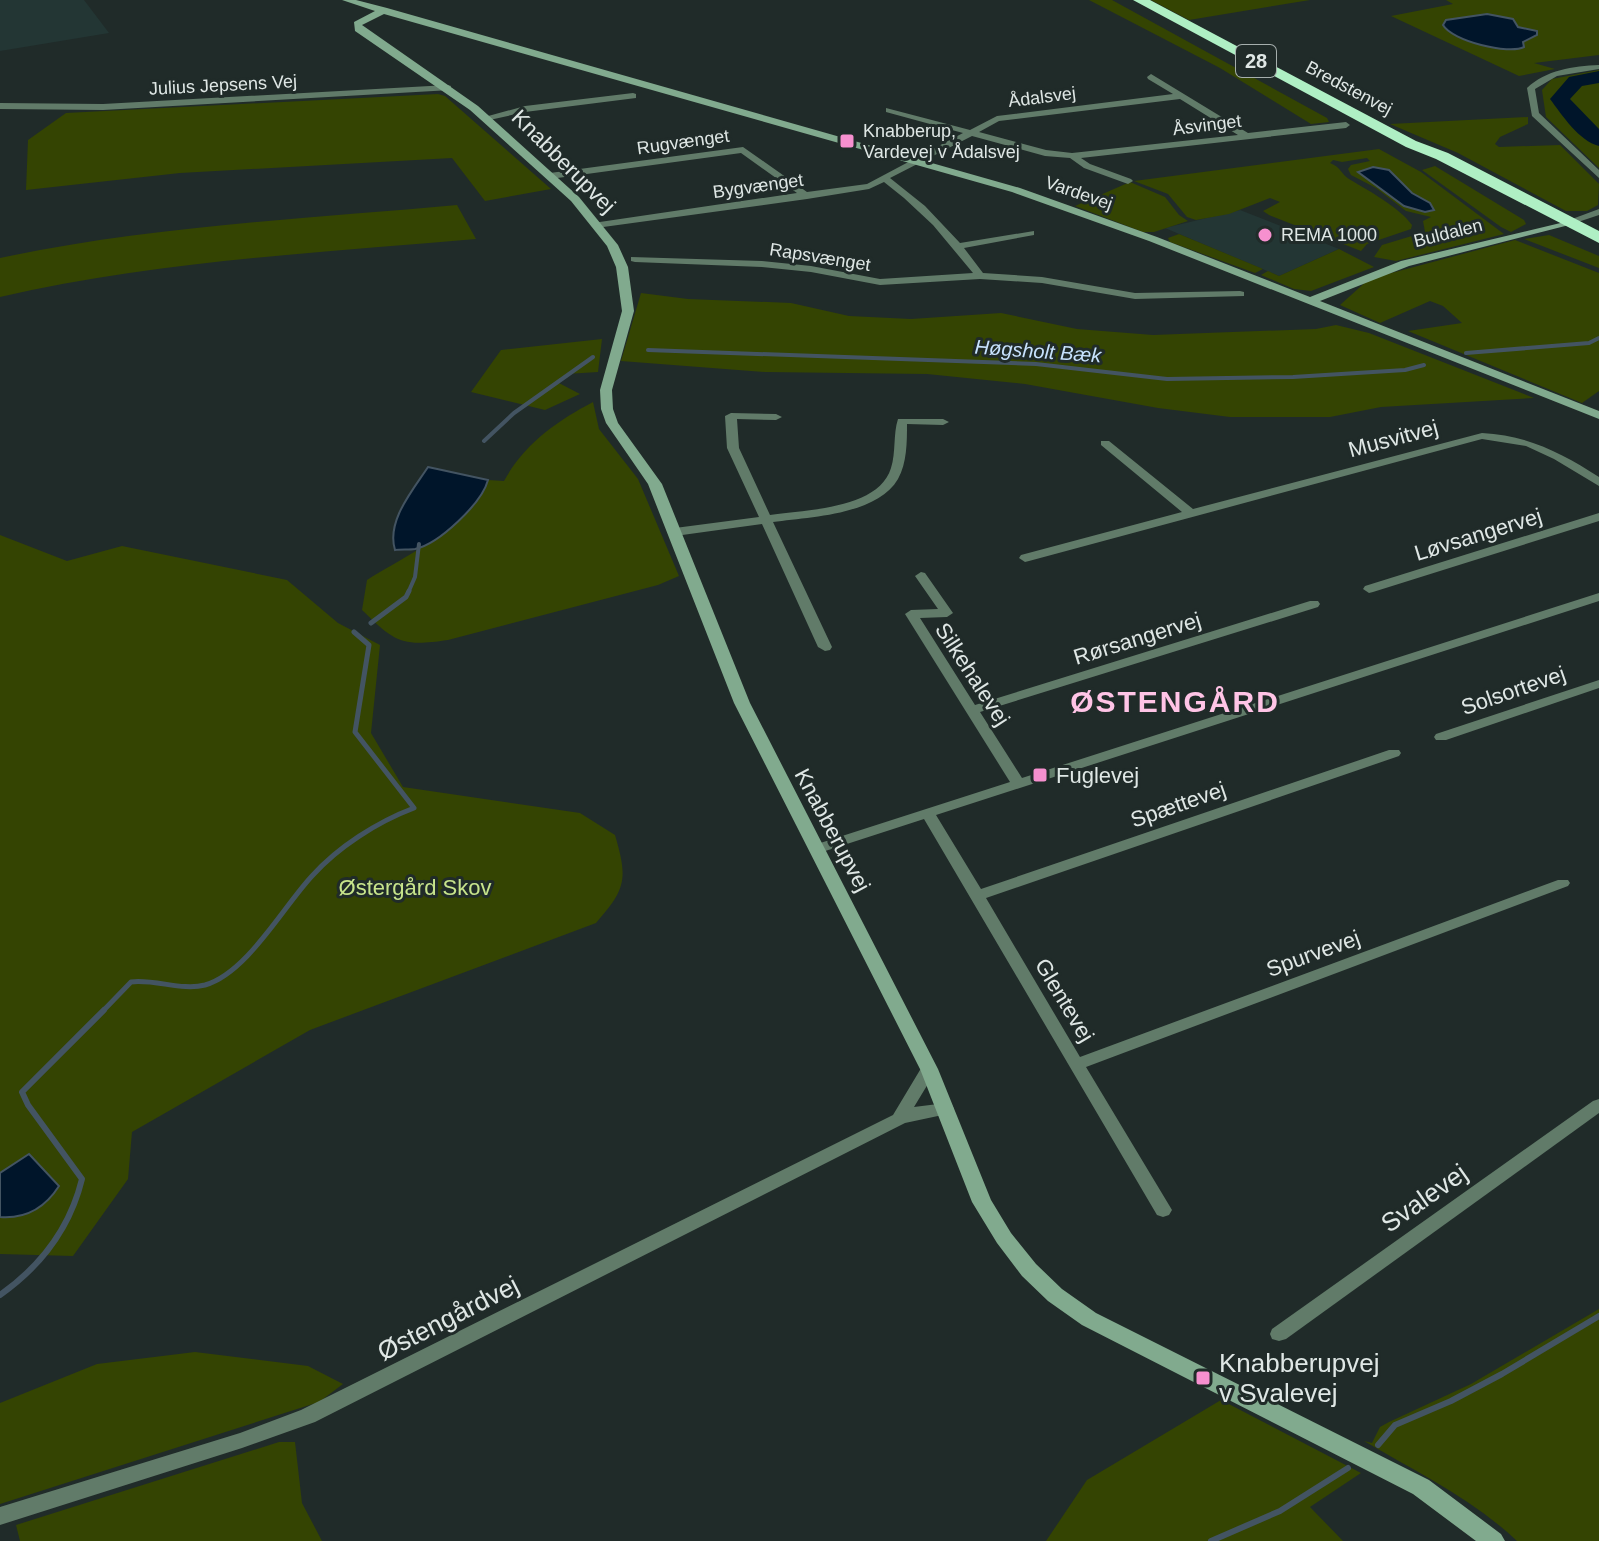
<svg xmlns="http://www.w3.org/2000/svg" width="1599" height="1541" font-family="Arial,sans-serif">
<rect width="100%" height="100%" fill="#202b29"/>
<g fill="#233634">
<polygon points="0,0 84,0 109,33 0,51"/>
<polygon points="1240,210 1339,249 1279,276 1165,228"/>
</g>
<g fill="#344402">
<polygon points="1089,0 1112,0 1327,118 1329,122 1311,124 1220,68"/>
<polygon points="1151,0 1310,0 1189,20"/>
<polygon points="1446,0 1599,0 1599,55 1534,63 1555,69 1519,76 1391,16 1453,4"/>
<polygon points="1599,70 1599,168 1546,117 1542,90 1552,79"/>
<polygon points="438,94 445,96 551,189 485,201 452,158 180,173 26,190 28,140 66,113"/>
<polygon points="1528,117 1528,124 1500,137 1495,144 1499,147 1560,145 1599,184 1598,205 1587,211 1566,211 1458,153 1390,124"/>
<path d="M1379,149l42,23 83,62 -108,27 -22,-4 8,-12 43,-13 -2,-11 8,-4 -25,-6 -30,-23 -25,-13 -3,-6 3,-4 19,-4 -3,-3 -25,4 -9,-2 -3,3c11,4 11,11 19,16 20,12 50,28 63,46l-1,4 -44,15 -6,7 -92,-36 -6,-4 17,-9 -10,-4 -41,16 -33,6 -9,-3 -19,-23 -34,-13z"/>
<polygon points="1435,166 1524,220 1526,224 1511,232 1501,227 1422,170"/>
<polygon points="1130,182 1165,197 1179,215 1188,221 1154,232 1143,232 1075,206"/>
<path d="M457,205l19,34c-159,14 -319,22 -476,58v-39c150,-32 305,-39 457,-53z"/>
<polygon points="1179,234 1263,269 1255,273 1170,242 1168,238"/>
<polygon points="1549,235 1599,256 1599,268 1524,239"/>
<polygon points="1515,240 1599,273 1599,391 1582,403 1408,331 1462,323 1443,306 1430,301 1380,323 1340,305 1369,279"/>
<polygon points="1339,249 1374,267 1311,291 1294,289 1261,275 1268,271 1279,276"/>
<polygon points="641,293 688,299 791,303 849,316 911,319 1001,313 1077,329 1153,335 1316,329 1336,325 1369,333 1534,398 1381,407 1330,417 1230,417 1158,408 1025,384 927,374 765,372 621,361"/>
<polygon points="602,339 598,372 566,374 557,382 580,394 545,410 471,392 501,350"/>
<path d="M593,402l6,27 39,50 41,97 -21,9 -210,55c-47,7 -53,2 -86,-30l5,-30c36,-23 111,-58 121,-100l16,1c20,-37 53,-60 89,-79z"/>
<path d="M0,535l67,26 55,-15 165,34 51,43 42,22 -9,88 32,54 177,26 35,22c13,44 11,54 -19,88l-286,107 -178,102 -4,47 -55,77 -73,-2z"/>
<path d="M1599,1309v232h-82c-43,-41 -102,-70 -153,-100l8,2 8,-16 9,-5 82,-38z"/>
<polygon points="195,1352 308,1366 343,1384 319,1402 0,1504 0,1403 97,1364"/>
<polygon points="1221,1400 1361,1473 1310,1507 1343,1541 1046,1541 1087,1480"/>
<polygon points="279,1442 295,1442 302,1503 322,1541 20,1541 16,1525"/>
</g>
<g fill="#00152a" stroke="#435462" stroke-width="2">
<path d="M1487,14l26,5 5,8 19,4v4l-14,7 1,5c-15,8 -72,-6 -81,-22l3,-5z"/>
<polygon points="1373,167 1389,170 1412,193 1430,203 1434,210 1425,212 1404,206 1358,172"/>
<path d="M428,467l60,13c-6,23 -49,64 -73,69 -6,1 -14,0 -20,1 -9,-29 18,-60 33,-83z"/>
<path d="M29,1154l30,32c-14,22 -33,33 -59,31v-44z"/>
</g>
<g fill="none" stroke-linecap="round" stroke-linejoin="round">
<g stroke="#435462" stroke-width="4">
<polyline points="648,350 1036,364 1167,379 1293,377 1405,370 1424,365"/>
<polyline points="1466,353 1589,343 1599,338"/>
<polyline points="484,441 514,413 593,357"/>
<polyline points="408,593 415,577 419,544"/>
</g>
<g stroke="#435462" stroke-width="5">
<polyline points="371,623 406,597 409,591"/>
<path d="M102,1012l29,-30c24,-3 51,9 74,3 42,-12 78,-78 107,-109 26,-29 65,-54 102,-68l-59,-76 14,-87 -15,-13"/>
</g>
<g stroke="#435462" stroke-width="6">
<path d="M0,1295c41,-29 70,-67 82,-116l-54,-74 -6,-13 82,-82"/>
<polyline points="1378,1445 1395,1425 1451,1401 1502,1374 1599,1316"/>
<polyline points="1211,1541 1280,1511 1348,1468"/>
</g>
<path fill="#00152a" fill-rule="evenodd" d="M1599,71v12l-17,3 -12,13 29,30v17c-20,-5 -37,-31 -49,-47l19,-22z"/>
<g fill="#617b69" fill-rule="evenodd">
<path d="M1599,65v4l-42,7 -22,13 4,24 60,57v8l-67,-62 -5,-28c19,-18 46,-22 72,-23z"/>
<path d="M1151,74l97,59 98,-11 4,3 -4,3 -265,30 9,6 41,15 2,2 -5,3 -44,-16 -14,-10 -25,-2 -73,-20 -82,42 35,28 35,37 74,-12v4l-70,13 19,25 59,4 93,16 105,-2 4,1v4l-109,3 -93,-16 -62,-4 -100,6 -69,-13 -49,-5 -127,-5 -4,-1v-4l131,4 49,5 69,13 93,-6 -40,-48 -29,-27 -20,-16 -15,7 -62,10 -211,29 -3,-1v-4l204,-30 -56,-40 -191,26 -5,-3 5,-3 193,-26 64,45 60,-8 96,-51 -77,-21v-4l84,22 27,-14 176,-22 -25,-15 -1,-2zM1180,99l58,36 -166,18 -26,-3 -67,-18 20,-11z"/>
<polygon points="448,85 451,86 451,90 103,110 0,109 0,103 103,104"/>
<polygon points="633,93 636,94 636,98 525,112 485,121 481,118 525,106"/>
<polygon points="1599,209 1599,215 1569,225 1564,222"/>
<path d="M731,413l45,1 6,3 -6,3 -39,-1 2,29 31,67c35,-5 109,-6 121,-47 5,-16 2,-34 7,-49h45l6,3 -6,3 -36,-1c0,18 0,39 -9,55 -21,36 -88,38 -125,43l59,125 -2,3 -5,1 -7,-4 -56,-123 -87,12 -6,-4 6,-4 84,-11 -32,-69 -2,-32z"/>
<path d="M1482,433c45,2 80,20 117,44v9l-45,-27 -28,-13 -44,-7 -453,122 -4,1 -6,-4 2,-3 161,-43 -81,-67v-4h8l84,68z"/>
<polygon points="1599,513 1599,521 1373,592 1369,593 1363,589 1365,586"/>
<polygon points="921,572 925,573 953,613 947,617 920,618 975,705 1310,601 1318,601 1320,604 1318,607 980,712 1022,778 1599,593 1599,601 936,815 981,889 1389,750 1399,750 1401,753 1399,756 986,898 1080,1057 1558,880 1568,880 1570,883 1568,886 1086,1067 1172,1210 1169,1215 1163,1217 1157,1215 924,819 816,854 809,849 811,846 1010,782 905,614 911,610 938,609 915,576"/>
<polygon points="1599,680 1599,688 1446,740 1436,740 1434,737 1436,734"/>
<polygon points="929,1063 935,1065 937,1069 914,1107 946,1103 952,1105 954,1109 952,1113 905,1123 315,1422 242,1448 0,1525 0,1507 240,1433 301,1410 893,1115 923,1065"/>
<polygon points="1599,1099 1599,1113 1286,1339 1279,1341 1272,1339 1270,1334 1272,1329 1593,1101"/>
</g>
<polygon fill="#81aa8e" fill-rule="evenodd" points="342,0 356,0 387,8 1020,188 1157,237 1310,297 1401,261 1573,220 1573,224 1409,266 1320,301 1599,411 1599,419 1149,241 1012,192 384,14 362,25 478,106 579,197 618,245 628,267 634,311 612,390 613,409 618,423 662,484 750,703 938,1069 991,1200 1011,1233 1036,1264 1062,1289 1096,1313 1429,1480 1501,1534 1505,1541 1476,1541 1413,1494 1082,1325 1048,1301 1022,1276 997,1243 972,1202 920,1069 734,703 648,484 606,423 601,409 600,390 622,311 616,267 607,246 571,201 470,110 355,31 354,22 375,11"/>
<polygon fill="#afefc4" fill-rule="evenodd" points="1133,0 1150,0 1416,141 1448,153 1599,231 1599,243 1436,159 1406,147"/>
</g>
<g fill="#f690cf" stroke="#202b29" stroke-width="3">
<rect x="839" y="133" width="16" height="16" rx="4"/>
<circle cx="1265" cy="235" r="8"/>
<rect x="1032" y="767" width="16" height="16" rx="4"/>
<rect x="1195" y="1370" width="16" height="16" rx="4"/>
</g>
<g text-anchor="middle" stroke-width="6" stroke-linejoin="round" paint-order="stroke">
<g font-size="18" fill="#dfe7e5" stroke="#202b29">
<text transform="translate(223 85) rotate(-3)" y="6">Julius Jepsens Vej</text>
<text transform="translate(1349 88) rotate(28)" y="6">Bredstenvej</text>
<text transform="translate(1042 97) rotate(-7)" y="6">Ådalsvej</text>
<text transform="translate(1207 125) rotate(-7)" y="6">Åsvinget</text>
<text transform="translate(683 142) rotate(-8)" y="6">Rugvænget</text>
<text transform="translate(758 186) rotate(-8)" y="6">Bygvænget</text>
<text transform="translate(1079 193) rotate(19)" y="6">Vardevej</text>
<text transform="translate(1448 233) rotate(-14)" y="6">Buldalen</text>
<text transform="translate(820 257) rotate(9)" y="6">Rapsvænget</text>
</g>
<g font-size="18" fill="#dfe7e5" stroke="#202b29" text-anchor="start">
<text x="863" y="137">Knabberup,<tspan x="863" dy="21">Vardevej v Ådalsvej</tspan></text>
<text x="1281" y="241">REMA 1000</text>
</g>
<rect fill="#202b29" stroke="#a6afad" stroke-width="2" x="1236" y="45" width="40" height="32" rx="6"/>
<g font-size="20" font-weight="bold" fill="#dfe7e5">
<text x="1256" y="68">28</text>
</g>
<g font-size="20" font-style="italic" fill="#c8e3fe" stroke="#202b29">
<text transform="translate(1038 351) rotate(4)" y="7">Høgsholt Bæk</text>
</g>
<g font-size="22" fill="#dfe7e5" stroke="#202b29">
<text transform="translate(564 161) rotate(45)" y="8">Knabberupvej</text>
<text transform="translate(1393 438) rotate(-15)" y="8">Musvitvej</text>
<text transform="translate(1478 534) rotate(-17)" y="8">Løvsangervej</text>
<text transform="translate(1137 638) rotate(-17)" y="8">Rørsangervej</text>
<text transform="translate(973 674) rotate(57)" y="8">Silkehalevej</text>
<text transform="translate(1513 690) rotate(-19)" y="8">Solsortevej</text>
<text transform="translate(1178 804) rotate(-19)" y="8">Spættevej</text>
<text transform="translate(833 830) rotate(62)" y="8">Knabberupvej</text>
<text transform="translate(1313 953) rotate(-20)" y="8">Spurvevej</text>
<text transform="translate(1065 1000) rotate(59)" y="8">Glentevej</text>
</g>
<g font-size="22" fill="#dfe7e5" stroke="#202b29" text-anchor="start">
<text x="1056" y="783">Fuglevej</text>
</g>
<g font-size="22" fill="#c7e48b" stroke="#202b29">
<text x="415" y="895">Østergård Skov</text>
</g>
<g font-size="26" fill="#dfe7e5" stroke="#202b29">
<text transform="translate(1424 1198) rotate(-35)" y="9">Svalevej</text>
<text transform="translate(448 1318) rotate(-27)" y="9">Østengårdvej</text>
</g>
<g font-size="26" fill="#dfe7e5" stroke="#202b29" text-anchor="start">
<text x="1219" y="1372">Knabberupvej<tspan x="1219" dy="30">v Svalevej</tspan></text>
</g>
<g font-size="30" font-weight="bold" letter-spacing="2" fill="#ffc4e6" stroke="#202b29">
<text x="1175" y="712">ØSTENGÅRD</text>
</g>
</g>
</svg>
